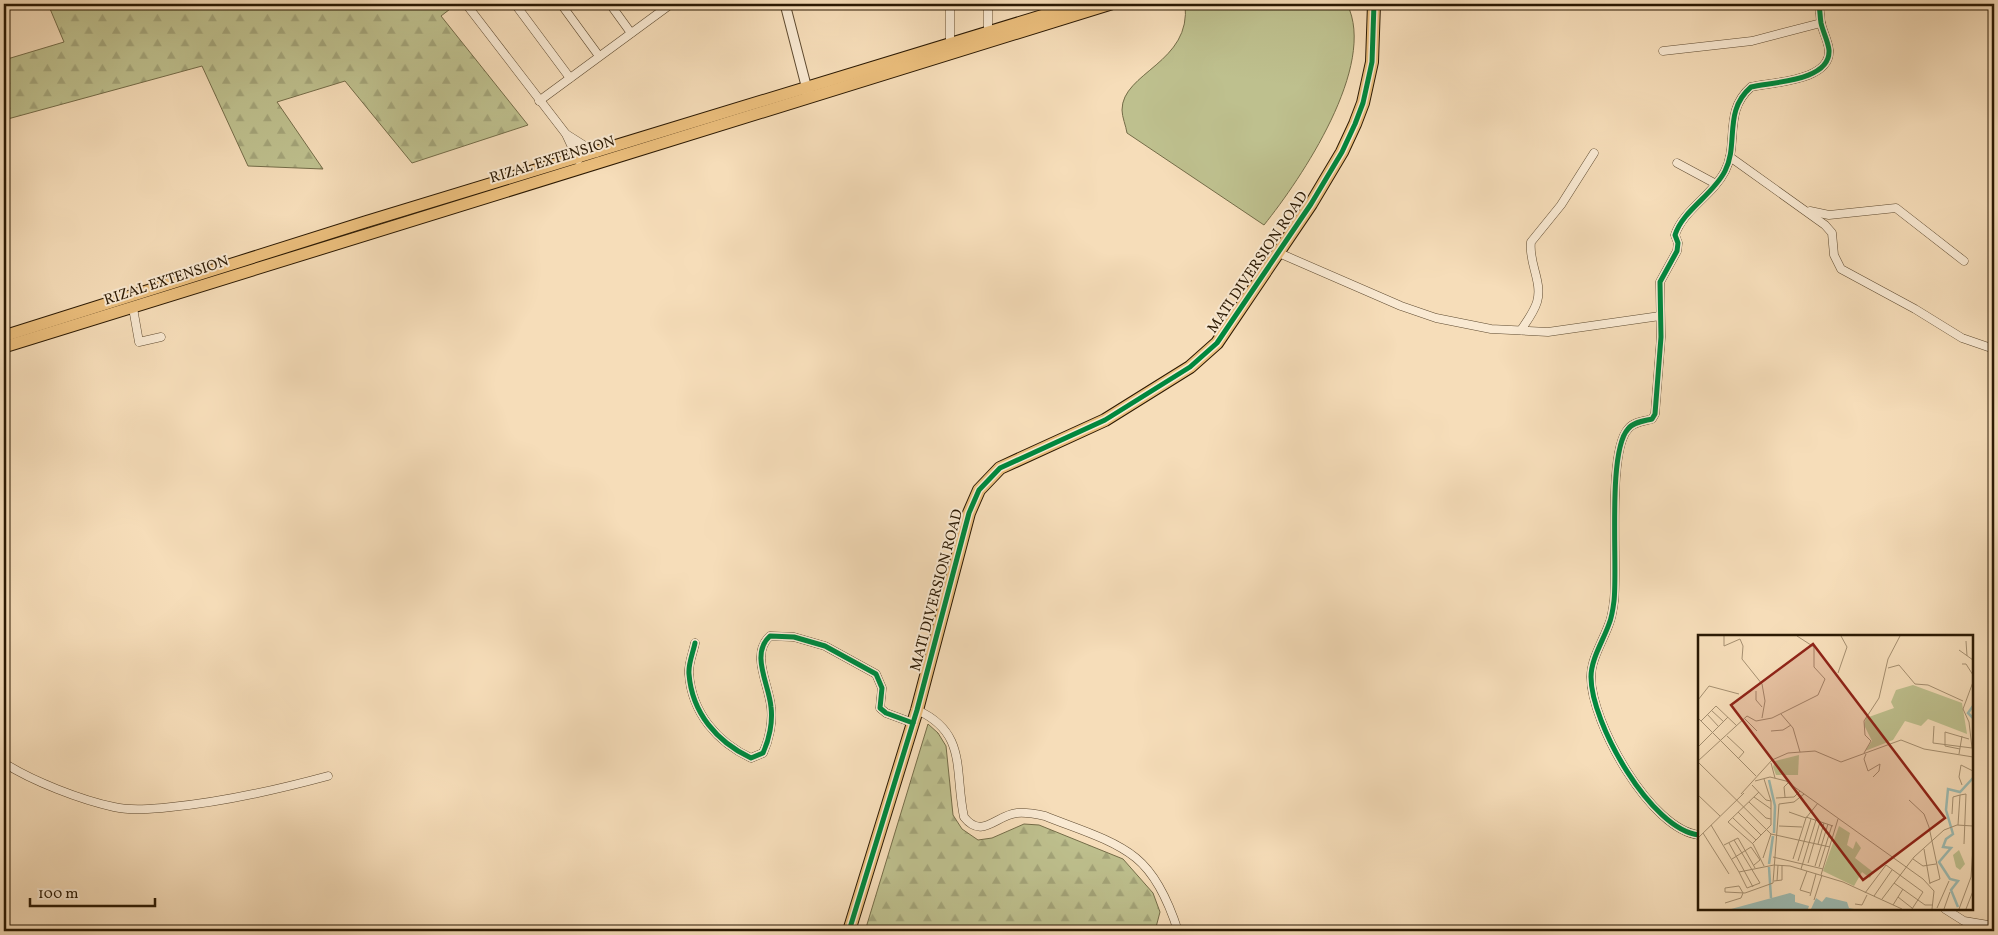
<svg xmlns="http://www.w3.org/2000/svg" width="1998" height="935" font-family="Vollkorn,serif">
<defs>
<pattern id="forest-firs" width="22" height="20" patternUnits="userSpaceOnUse" patternTransform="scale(1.25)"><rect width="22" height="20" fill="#bec08e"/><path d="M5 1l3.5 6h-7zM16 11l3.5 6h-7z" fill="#a3a479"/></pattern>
</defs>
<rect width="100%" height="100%" fill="#f6ddb9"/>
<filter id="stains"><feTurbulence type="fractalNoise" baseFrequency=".004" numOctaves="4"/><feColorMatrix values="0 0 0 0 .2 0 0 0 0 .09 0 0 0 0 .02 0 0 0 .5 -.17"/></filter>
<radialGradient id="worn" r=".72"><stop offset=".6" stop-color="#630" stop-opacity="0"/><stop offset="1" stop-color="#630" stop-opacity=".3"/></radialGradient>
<g fill="url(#forest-firs)" stroke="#746c48">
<polygon points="48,4 452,4 454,6 441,16 528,125 412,163 345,81 277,102 323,169 248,166 202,66 4,120 4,60 64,42"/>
<polygon points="928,724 938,733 946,746 953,815 962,829 978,840 992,838 1024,824 1039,825 1123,859 1153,893 1160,912 1155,931 865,931"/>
</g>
<path fill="#bec08e" stroke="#746c48" d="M1185,4h162c31,61 -46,175 -83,221l-137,-92c-1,-7 -5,-16 -5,-23 0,-38 70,-47 63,-106z"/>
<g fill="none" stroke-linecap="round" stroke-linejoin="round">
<defs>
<g id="minor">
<polyline points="466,4 566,134 578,160"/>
<polyline points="515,4 570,78"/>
<polyline points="561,4 599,56"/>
<polyline points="610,4 631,33"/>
<polyline points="950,4 950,43"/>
<polyline points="988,4 988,34"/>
<polyline points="1663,51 1752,41 1821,23"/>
<polyline points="539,101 671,4"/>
<polyline points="566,134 596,153"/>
<polyline points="1730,157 1825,225 1832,233 1834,255 1841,269 1915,309 1962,338 1994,349"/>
<polyline points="1677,163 1716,184"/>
<polyline points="1810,211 1829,215 1896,208 1964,261"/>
<polyline points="1279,253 1401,306 1436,318 1491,329 1548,332 1660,316"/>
<polyline points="133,308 139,342 161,337"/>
<path d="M1521,330c6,-9 13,-18 16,-28 6,-20 -9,-40 -6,-60l30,-37 33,-52"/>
<path d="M695,643c-2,10 -7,21 -6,31 3,39 28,68 62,84l12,-5c6,-13 10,-31 8,-46 -2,-23 -21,-53 -1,-71l24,1 31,9 51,28 6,14 -2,20 6,5 27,10"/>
<path d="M917,710c51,23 37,61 47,107 18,23 32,-2 53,-4 10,-1 19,1 28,3 29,12 66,22 91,42 22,18 34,48 42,73"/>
<path d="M4,763c28,18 77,37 110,44 18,4 38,2 57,0 54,-5 105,-17 157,-31"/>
<path d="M1699,835c-48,-5 -108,-112 -108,-158 0,-18 12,-36 18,-53 3,-7 4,-15 5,-23 4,-34 -7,-149 14,-172 5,-7 16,-8 24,-10l3,-5 6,-77 -1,-55 17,-31 1,-8 -3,-8c8,-25 38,-40 50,-64 14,-27 -2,-60 26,-84 22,-5 80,-6 78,-37 -1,-9 -6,-18 -8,-27 -1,-6 -1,-13 -2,-19"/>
<polyline points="1945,909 1964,921 1994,926"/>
</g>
<polyline id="tertiary" points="785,4 808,93"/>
<g id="primary">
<polyline points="4,336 365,222 1080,4"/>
<polyline points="4,347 1111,4"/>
</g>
<polyline id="trunk" points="849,931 917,710 969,513 979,490 1000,468 1105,420 1190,367 1217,343 1311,204 1342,152 1355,124 1363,103 1372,62 1374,4"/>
</defs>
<use href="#minor" stroke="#5e4a30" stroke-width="9"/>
<use href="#tertiary" stroke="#5e4a30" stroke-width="11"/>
<use href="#primary" stroke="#2b1903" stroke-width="13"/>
<use href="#trunk" stroke="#2b1903" stroke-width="14"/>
<use href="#minor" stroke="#f9e9d2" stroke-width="8"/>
<use href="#tertiary" stroke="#f9e9d2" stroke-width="9"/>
<use href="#primary" stroke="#ebbe7c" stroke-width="11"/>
<use href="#trunk" stroke="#ebbe7c" stroke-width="12"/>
<defs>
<g id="cycleway">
<path d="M695,643c-2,10 -7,21 -6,31 3,39 28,68 62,84l12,-5c6,-13 10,-31 8,-46 -2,-23 -21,-53 -1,-71l24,1 31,9 51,28 6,14 -2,20 6,5 27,10"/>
<path d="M1699,835c-48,-5 -108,-112 -108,-158 0,-18 12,-36 18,-53 3,-7 4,-15 5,-23 4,-34 -7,-149 14,-172 5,-7 16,-8 24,-10l3,-5 6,-77 -1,-55 17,-31 1,-8 -3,-8c8,-25 38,-40 50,-64 14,-27 -2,-60 26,-84 22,-5 80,-6 78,-37 -1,-9 -6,-18 -8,-27 -1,-6 -1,-13 -2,-19"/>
<polyline points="849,931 917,710 969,513 979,490 1000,468 1105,420 1190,367 1217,343 1311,204 1342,152 1355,124 1363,103 1372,62 1374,4"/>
</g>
</defs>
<use href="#cycleway" stroke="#f9e9d2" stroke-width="8"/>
<use href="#cycleway" stroke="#00873e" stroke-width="5"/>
</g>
<g text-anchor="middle" stroke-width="4" stroke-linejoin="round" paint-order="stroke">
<g font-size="15" fill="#2b1903" stroke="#f9e9d2">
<text transform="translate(552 159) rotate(-17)" y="5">RIZAL EXTENSION</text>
<text transform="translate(1257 262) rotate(-56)" y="5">MATI DIVERSION ROAD</text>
<text transform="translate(166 280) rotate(-18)" y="5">RIZAL EXTENSION</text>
<text transform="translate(936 590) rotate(-75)" y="5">MATI DIVERSION ROAD</text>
</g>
</g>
<g transform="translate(1698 635)">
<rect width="275" height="275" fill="#f6ddb9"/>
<path d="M261,215l6,14 -5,6 -4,-3 -3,-12z" fill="#bec08e"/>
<path d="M215,50l49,18 5,31 -39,-15 -7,7 -16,-5 -12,19 -28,11 7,-10 -8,-16 2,-7 28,-10 -3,-6 5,-12zM141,191l11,7 -3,12 6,4 3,-8 5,7 -6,10 18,14 -3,6 -8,-6 -8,14 -31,-15z" fill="#bec08e"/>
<path d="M101,120l-1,20h-22l-3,-8 2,-6z" fill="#bec08e"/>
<path d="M92,258l5,2v7l14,4 -1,3h-77zM128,262l21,5 2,6 5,1h-43l5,-11 6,4z" fill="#9dbbb2"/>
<path fill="none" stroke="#9dbbb2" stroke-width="2.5" d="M275,71l-5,7 5,5M71,145l6,26 -1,27M71,229l4,-28M71,232l2,31M260,272l-7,-17 7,-9 -8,-2 -11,-17 12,-14 -8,-1 3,-8 7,-5 -7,-24 2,-21 12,3 13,-14"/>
<path fill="none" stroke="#a58f70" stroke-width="1" d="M26,1v10l16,-7 3,7 -1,13 20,25 3,17 -3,17M268,6l1,15M261,15l14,10M264,29h4l7,11M190,33l11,-3 16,19 13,1 35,16M140,38l9,-26 -6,-11M58,56v9l6,7M0,65l11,-14 30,8M13,75l13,12M9,79l12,13M83,79l12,14 7,24M0,83l58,58M47,84l12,12M3,86l15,-15 21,20M236,91l-1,17 39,5M73,96l12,-1 8,-5M29,101l17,16 -6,7M0,112l30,-30M274,113l-3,-26 -6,-13 10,-27M262,114l-15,-3v-14l24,7M166,118l7,-12 -6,-6 -1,-14 15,-23 9,-39 12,-23M168,119l-2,5 4,12 12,-7 -1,7 -6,6M261,119l3,-18M0,126l49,-45 9,5 16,-3 46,-23 7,-16 -11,-12v-20l-17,-11M0,127l73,72 59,13M73,128l4,15M57,146l15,-4 16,4 137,98 11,12 -2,18M54,150l14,15 5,1M264,150l-3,-8 2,-12 12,6M61,157l-31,30 25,22 11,22M43,159l31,-34 16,-7 27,-2 26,11 60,-22 23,9 49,8M0,160l22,21M56,162l17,12M87,162l-1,-10 4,-4M78,163l18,-1 6,-6M211,165l15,14 5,13 11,52 -10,4M51,167l17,16 5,1M40,177l23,23M91,177l17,6M254,179l1,-17 7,-2M108,182l27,9M35,183l23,22M13,190l28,47 35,-7 16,1 53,16 59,27M260,190l2,-30 6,-1 -2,50M81,191l23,1M5,198l26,41M0,203l46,-45M36,205l26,43 -13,5M31,208l24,44M55,208l18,-18v-24l-7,-22M120,209l6,-21M26,210l14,-7 17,30M226,214l6,35M75,222l50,12M65,223l8,-24M34,224l19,-12 9,13 -6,5M95,224l13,-41 12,-15M215,224l10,7 13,-2M100,226l13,-42M110,228l12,-41M117,231l13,-42M121,232l13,-42M103,234l15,-49M109,236l-7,19 10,3M41,237l8,16M123,240l17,-56M76,246l8,-1v-14M79,246l1,-16M196,248l31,22h8M27,253v4l20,1 28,-10 6,-79 15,-2 10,-8M27,253l14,-2 4,7M167,258l21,-28 37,27 -11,17M112,261l6,-22M176,261l18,-26M200,262l14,11M184,264l32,-42 30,-27 13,-5 16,1M116,265l8,-25M27,268l16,-5 2,-5M157,269l7,1 5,-10M195,270l10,-16M239,273l12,-27M246,274l6,-17M261,274l12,-32 2,-29M268,274l7,-18"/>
<path fill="#8f2418" fill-opacity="0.15" stroke="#8f2418" stroke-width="2.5" d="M115,9l132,174 -82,62 -132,-175z"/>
<rect width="275" height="275" fill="none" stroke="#2b1903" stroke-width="2.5"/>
</g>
<rect width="1998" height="935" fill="none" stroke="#f6ddb9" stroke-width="20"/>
<rect x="5" y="5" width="1988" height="925" fill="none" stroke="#2b1903" stroke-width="2.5"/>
<rect x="10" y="10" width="1978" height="915" fill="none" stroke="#2b1903"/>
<path d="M30 898v8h125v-8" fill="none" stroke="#2b1903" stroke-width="2.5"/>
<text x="38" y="898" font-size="15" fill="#2b1903" stroke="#f9e9d2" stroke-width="4" paint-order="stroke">100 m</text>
<rect width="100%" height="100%" filter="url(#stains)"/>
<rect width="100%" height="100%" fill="url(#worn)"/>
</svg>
